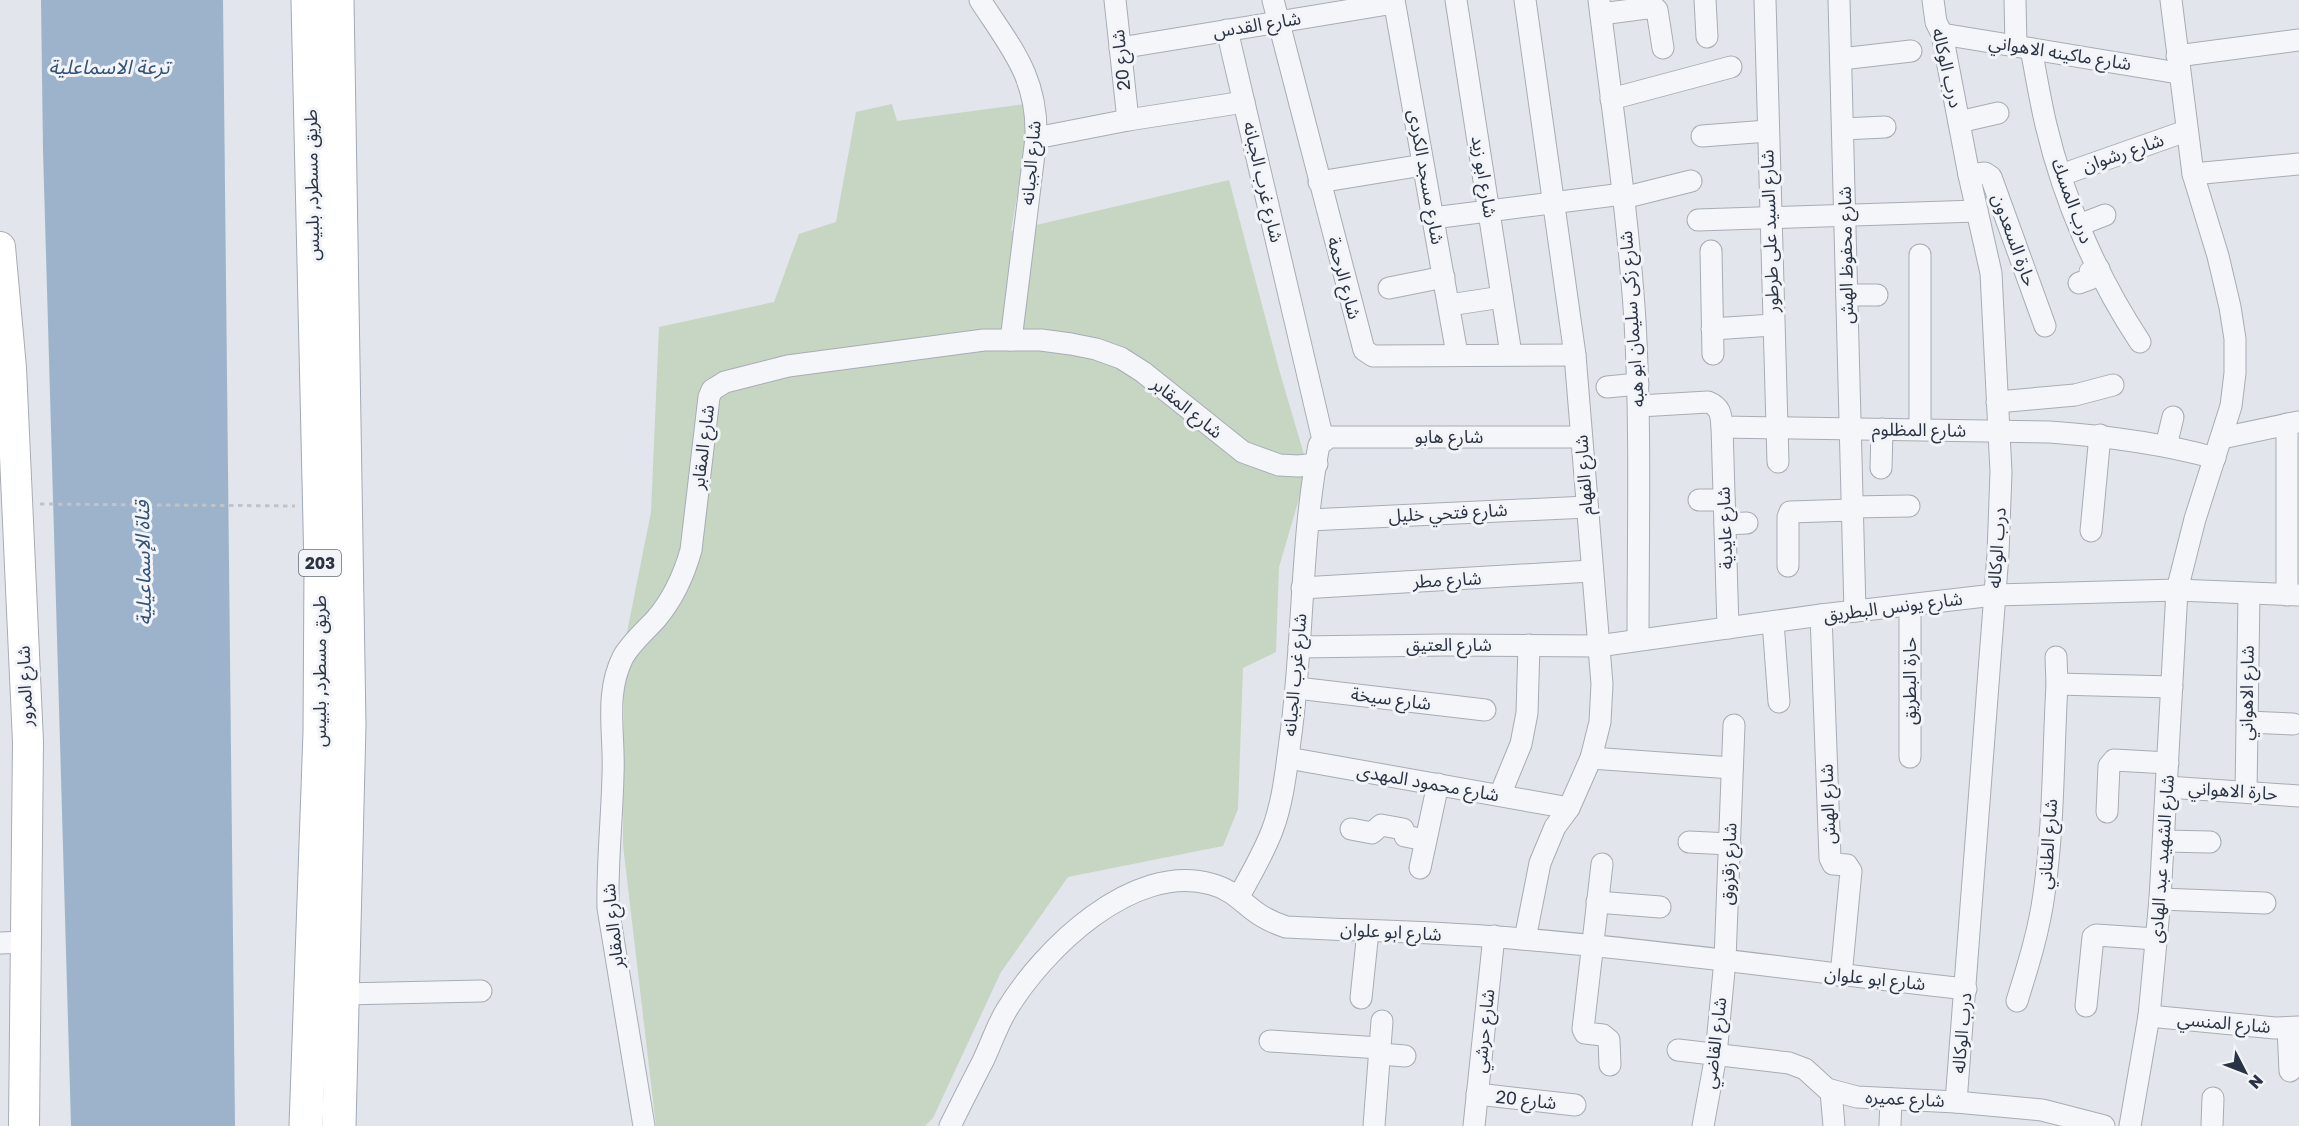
<svg xmlns="http://www.w3.org/2000/svg" width="2299" height="1126" font-family="'Golos Text','Noto Sans Arabic',sans-serif">
<rect width="100%" height="100%" fill="#e2e5eb"/>
<polygon fill="#c7d5c3" points="1033,103 1011,231 1229,180 1280,373 1308,468 1279,567 1276,652 1243,668 1238,809 1223,846 1068,877 1001,972 933,1118 925,1126 656,1126 623,845 624,647 651,512 659,327 774,302 799,234 836,222 856,112 892,104 897,121"/>
<polygon fill="#9cb3cb" points="41,0 223,0 235,1126 71,1126 43,150"/>
<g fill="none" stroke-linecap="round" stroke-linejoin="round">
<defs>
<g id="street">
<path d="M980,0c31,48 58,77 56,138l-25,202"/>
<polyline points="1115,0 1128,120"/>
<polyline points="1273,0 1364,350 1373,356 1575,355"/>
<polyline points="1394,0 1457,354"/>
<polyline points="1456,0 1511,354"/>
<polyline points="1525,0 1575,355 1602,684 1600,722 1591,758 1569,808 1555,827 1540,863 1525,939"/>
<path d="M1599,0c13,107 29,214 36,321 6,106 3,212 3,318"/>
<polyline points="1705,0 1707,37"/>
<polyline points="1765,0 1778,462"/>
<polyline points="1839,0 1855,611"/>
<polyline points="1933,0 1936,22 1942,34 1969,175 1991,273 2001,472 1998,554 1956,1102"/>
<polyline points="2015,0 2016,46"/>
<polyline points="1601,14 1654,7 1657,10 1663,48"/>
<polyline points="1227,30 1323,440"/>
<polyline points="1942,34 2178,73"/>
<polyline points="1120,48 1394,3"/>
<path d="M2031,49c5,25 9,51 15,76 18,76 51,152 94,217"/>
<polyline points="2177,56 2299,40"/>
<polyline points="1841,59 1911,51"/>
<polyline points="1611,99 1731,67"/>
<polyline points="1959,122 1998,113"/>
<polyline points="1843,129 1885,127"/>
<polyline points="1702,136 1768,131"/>
<polyline points="1036,138 1128,120 1244,102"/>
<polyline points="2193,174 2299,164"/>
<polyline points="1969,175 1985,173 1991,177 2045,326"/>
<polyline points="2061,175 2186,131"/>
<polyline points="1319,182 1423,165"/>
<polyline points="1623,198 1691,181"/>
<polyline points="1433,218 1623,194"/>
<polyline points="1698,220 1977,211"/>
<polyline points="2079,225 2105,215"/>
<polyline points="1711,251 1713,354"/>
<polyline points="1920,255 1920,429"/>
<polyline points="2079,283 2090,279 2090,272 2099,269"/>
<polyline points="1389,288 1444,277"/>
<polyline points="1847,295 1877,295"/>
<polyline points="1449,305 1502,297"/>
<polyline points="1712,329 1773,325"/>
<polyline points="1607,387 1638,384"/>
<polyline points="1997,402 2075,395 2113,385"/>
<path d="M1639,406l69,-4c13,5 13,13 14,25l328,5c56,4 111,11 165,26"/>
<polyline points="2287,424 2287,595"/>
<polyline points="1722,427 1728,628"/>
<polyline points="2222,438 2298,422"/>
<polyline points="2166,446 2173,417"/>
<polyline points="1881,468 1882,429"/>
<polyline points="1699,500 1724,500"/>
<polyline points="1852,507 1909,506"/>
<polyline points="1309,520 1587,507"/>
<polyline points="1725,524 1747,523"/>
<polyline points="2091,531 2100,435"/>
<polyline points="1788,566 1788,517 1790,512 1852,510"/>
<polyline points="1302,588 1591,571"/>
<polyline points="1821,615 1830,858 1833,864 1847,865 1851,871 1841,976"/>
<polyline points="1773,622 1779,702"/>
<polyline points="1299,647 1445,645 1598,646 1821,615 1994,595 2177,590 2299,595"/>
<polyline points="2057,684 2172,687"/>
<polyline points="1297,688 1485,710"/>
<polyline points="2247,722 2293,724"/>
<polyline points="1910,757 1910,605"/>
<polyline points="1288,758 1569,808"/>
<polyline points="1591,758 1732,768"/>
<polyline points="2167,787 2299,796"/>
<polyline points="2246,792 2249,594"/>
<polyline points="1500,795 1521,744 1527,713 1529,645"/>
<polyline points="2107,812 2109,766 2114,760 2168,763"/>
<polyline points="1351,829 1372,833 1381,825 1403,829 1405,836 1425,840"/>
<polyline points="2164,841 2210,842"/>
<polyline points="1689,842 1730,844"/>
<polyline points="1602,864 1583,1029 1585,1033 1603,1035 1609,1040 1610,1065"/>
<polyline points="1420,868 1438,784"/>
<path d="M1239,896c12,-21 24,-42 33,-65 11,-29 14,-60 18,-90 14,-98 10,-199 29,-296l10,-8h252"/>
<polyline points="2160,899 2265,903"/>
<polyline points="1597,902 1660,907"/>
<polyline points="0,943 26,942"/>
<polyline points="343,994 481,991"/>
<polyline points="1361,998 1368,931"/>
<path d="M2017,1001c11,-35 22,-70 27,-107 10,-69 9,-140 13,-210l-1,-27"/>
<polyline points="2086,1006 2093,937 2096,935 2156,939"/>
<polyline points="2149,1016 2275,1028 2299,1027"/>
<polyline points="2288,1028 2290,1071"/>
<polyline points="1270,1041 1380,1048"/>
<polyline points="1678,1050 1789,1063 1805,1069 1827,1089 1857,1097 1956,1102 2042,1110 2104,1126"/>
<polyline points="1380,1054 1405,1056"/>
<polyline points="1831,1091 1834,1126"/>
<polyline points="1477,1094 1575,1105"/>
<path d="M644,1126l-36,-218c-1,-45 4,-89 5,-133 2,-41 -9,-80 10,-118 8,-14 22,-26 33,-38 17,-20 28,-44 35,-69l18,-153 3,-7 13,-8 63,-16 196,-26h57l30,4 25,5 25,9 22,14 100,80 36,13 19,1 19,-2"/>
<path d="M950,1126c11,-22 22,-44 33,-65 8,-17 14,-35 23,-50 37,-62 127,-149 205,-127 19,5 28,15 42,26 10,8 21,13 33,17 78,4 158,5 236,12 149,12 296,34 444,50"/>
<polyline points="1374,1126 1382,1021"/>
<polyline points="1474,1126 1494,936"/>
<polyline points="1703,1126 1716,1055 1725,960 1734,725"/>
<polyline points="1890,1126 1891,1099"/>
<polyline points="2130,1126 2149,1016 2160,899 2177,590 2195,519 2231,406 2235,373 2235,339 2230,307 2218,256 2193,174 2171,0"/>
<polyline points="2212,1126 2213,1098"/>
</g>
<polyline id="secondary" points="0,247 11,368 28,742 24,1126"/>
<g id="primary">
<polyline points="337,0 349,725 339,1126"/>
<polyline points="306,1126 320,732 321,568 308,0"/>
</g>
</defs>
<use href="#street" stroke="#a7acb5" stroke-width="23"/>
<use href="#secondary" stroke="#a7acb5" stroke-width="32"/>
<use href="#primary" stroke="#a1aab7" stroke-width="35"/>
<polyline stroke="#c0c3ca" stroke-width="3" stroke-dasharray="4.5 4.5" stroke-linecap="butt" points="40,504 295,506"/>
<use href="#street" stroke="#f5f6f9" stroke-width="21"/>
<use href="#secondary" stroke="#fff" stroke-width="30"/>
<use href="#primary" stroke="#fff" stroke-width="33"/>
</g>
<g text-anchor="middle" stroke-width="6" stroke-linejoin="round" paint-order="stroke">
<rect fill="#f2f4f8" stroke="#656d79" stroke-width="1.5" x="299" y="550" width="42" height="26" rx="4.5"/>
<g font-size="16" font-weight="bold" fill="#293343">
<text x="320" y="569">203</text>
</g>
<g font-size="18" fill="#293343" stroke="#f2f4f8">
<text transform="translate(1257 25) rotate(-9)" y="6">شارع القدس</text>
<text transform="translate(2060 53) rotate(9)" y="6">شارع ماكينه الاهواني</text>
<text transform="translate(1121 60) rotate(-96)" y="6">شارع 20</text>
<text transform="translate(1947 68) rotate(77)" y="6">درب الوكاله</text>
<text transform="translate(2123 153) rotate(-19)" y="6">شارع رشوان</text>
<text transform="translate(1031 163) rotate(-85)" y="6">شارع الجبانه</text>
<text transform="translate(1426 177) rotate(80)" y="6">شارع مسجد الكردى</text>
<text transform="translate(1484 177) rotate(81)" y="6">شارع ابو زيد</text>
<text transform="translate(1263 182) rotate(77)" y="6">شارع غرب الجبانه</text>
<text transform="translate(312 185) rotate(-91)" y="6">طريق مسطرد, بلبيس</text>
<text transform="translate(2072 201) rotate(70)" y="6">درب المسك</text>
<text transform="translate(1770 231) rotate(-92)" y="6">شارع السيد على طرطور</text>
<text transform="translate(2014 240) rotate(70)" y="6">حارة السعدون</text>
<text transform="translate(1846 255) rotate(-91)" y="6">شارع محفوظ الهش</text>
<text transform="translate(1344 278) rotate(75)" y="6">شارع الرحمة</text>
<text transform="translate(1632 319) rotate(-94)" y="6">شارع زكى سليمان ابو هبه</text>
<text transform="translate(1187 408) rotate(39)" y="6">شارع المقابر</text>
<text transform="translate(1919 430) rotate(1)" y="6">شارع المظلوم</text>
<text x="1449" y="443">شارع هابو</text>
<text transform="translate(703 447) rotate(-83)" y="6">شارع المقابر</text>
<text transform="translate(1584 475) rotate(-94)" y="6">شارع الفهام</text>
<text transform="translate(1448 513) rotate(-3)" y="6">شارع فتحي خليل</text>
<text transform="translate(1725 528) rotate(-92)" y="6">شارع عايدية</text>
<text transform="translate(1997 548) rotate(-86)" y="6">درب الوكاله</text>
<text transform="translate(1447 580) rotate(-3)" y="6">شارع مطر</text>
<text transform="translate(1893 607) rotate(-7)" y="6">شارع يونس البطريق</text>
<text x="1449" y="651">شارع العتيق</text>
<text transform="translate(320 671) rotate(-90)" y="6">طريق مسطرد, بلبيس</text>
<text transform="translate(1295 675) rotate(-85)" y="6">شارع غرب الجبانه</text>
<text transform="translate(1910 681) rotate(-90)" y="6">حارة البطريق</text>
<text transform="translate(25 686) rotate(-92)" y="6">شارع المرور</text>
<text transform="translate(2247 693) rotate(-89)" y="6">شارع الاهواني</text>
<text transform="translate(1391 699) rotate(7)" y="6">شارع سيخة</text>
<text transform="translate(1428 783) rotate(10)" y="6">شارع محمود المهدى</text>
<text transform="translate(2233 791) rotate(4)" y="6">حارة الاهواني</text>
<text transform="translate(1828 804) rotate(-92)" y="6">شارع الهش</text>
<text transform="translate(2048 844) rotate(-86)" y="6">شارع الطناني</text>
<text transform="translate(2162 859) rotate(-86)" y="6">شارع الشهيد عبد الهادى</text>
<text transform="translate(1729 864) rotate(-88)" y="6">شارع زقزوق</text>
<text transform="translate(613 926) rotate(-96)" y="6">شارع المقابر</text>
<text transform="translate(1391 932) rotate(3)" y="6">شارع ابو علوان</text>
<text transform="translate(1875 979) rotate(6)" y="6">شارع ابو علوان</text>
<text transform="translate(2224 1023) rotate(5)" y="6">شارع المنسي</text>
<text transform="translate(1484 1031) rotate(-84)" y="6">شارع حرشي</text>
<text transform="translate(1962 1033) rotate(-85)" y="6">درب الوكاله</text>
<text transform="translate(1715 1043) rotate(-83)" y="6">شارع القاضي</text>
<text transform="translate(1905 1099) rotate(3)" y="6">شارع عميره</text>
<text transform="translate(1526 1100) rotate(6)" y="6">شارع 20</text>
</g>
<g font-size="20" font-style="italic" fill="#325278" stroke="#f2f4f8">
<text x="109" y="74">ترعة الاسماعلية</text>
<text transform="translate(143 563) rotate(-91)" y="7">قناة الإسماعيلية</text>
</g>
</g>
<g transform="translate(2245 1072) rotate(132)" stroke="#f2f4f8" stroke-width="4.5" paint-order="stroke">
<path d="M0-4.5L10 22L0 15L-10 22Z" fill="#293343"/>
<text y="-9" font-size="16" font-weight="bold" text-anchor="middle" fill="#293343">N</text>
</g>
</svg>
